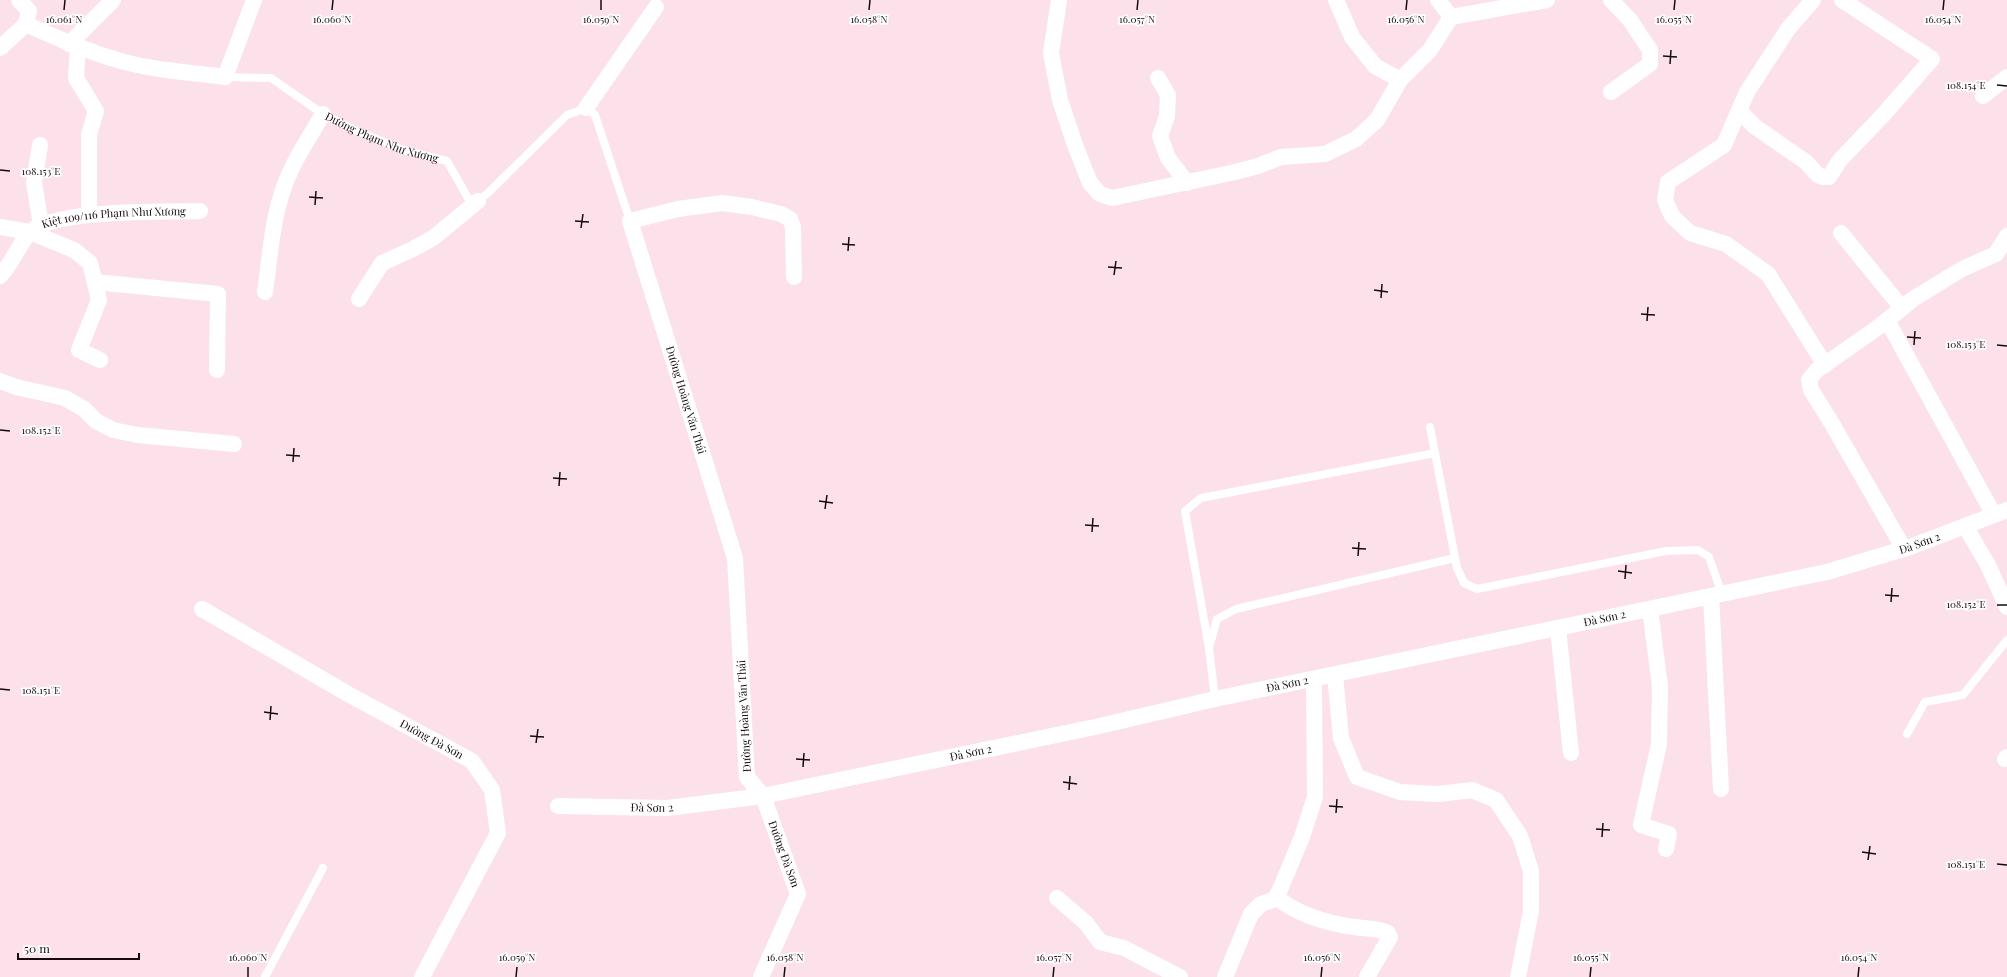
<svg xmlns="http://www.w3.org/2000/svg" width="2007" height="977" font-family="'Playfair Display',serif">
<rect width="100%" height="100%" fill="#fce1eb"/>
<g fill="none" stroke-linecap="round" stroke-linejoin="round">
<g stroke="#fff" stroke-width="8">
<path id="s1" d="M225,77l46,1 52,36 34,17 46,19 44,11 21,37 10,3 10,-8 79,-78 19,-7 9,7 35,106"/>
<polyline points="1430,427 1457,568 1464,583 1477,589 1666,551 1698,550 1709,557 1722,594"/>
<polyline points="1209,648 1185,511 1201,498 1435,453"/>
<polyline points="1215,699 1209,648 1217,619 1236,609 1455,558"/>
<polyline points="1907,734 1925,702 1963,695 2007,640"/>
<polyline points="265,977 323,868"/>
</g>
<g stroke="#fff" stroke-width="16">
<polyline points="1059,0 1051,53 1060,100 1075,145 1090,183 1100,194 1112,198 1231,173 1258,166 1281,157 1325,154 1356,139 1377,120 1400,80"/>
<polyline points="1336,0 1352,37 1375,66 1400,80 1430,50 1451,17 1547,0"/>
<polyline points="1438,0 1451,17"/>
<polyline points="1611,0 1630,20 1650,50 1650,64 1611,92"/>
<polyline points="1813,0 1788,29 1747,92 1724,145 1668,182 1665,200 1672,216 1690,233 1726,244 1768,274 1825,365"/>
<path d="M26,24c28,13 55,25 85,34 36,12 76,14 114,19l29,-77"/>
<polyline points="69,44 113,0"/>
<polyline points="78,47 76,78 96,111 89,135 89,215"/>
<polyline points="0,48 26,24 29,11 19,0"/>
<polyline points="1158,78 1168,95 1167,116 1160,136 1168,158 1187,183"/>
<polyline points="1983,96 2007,77"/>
<polyline points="586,108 656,7"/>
<polyline points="1739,110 1754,126 1806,162 1818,175 1823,177 1829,177 1840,160 1884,114 1932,59 1842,0"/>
<polyline points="40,145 34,182 41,226"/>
<polyline points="0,227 30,232 74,250 90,263 99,300 79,350 100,360"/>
<polyline points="1841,233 1902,308"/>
<path id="s2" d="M0,276c12,-12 18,-30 29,-43 22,-24 137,-21 171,-22"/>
<polyline points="95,282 218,294 217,370"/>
<path d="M265,292c5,-35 7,-72 19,-105 9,-26 25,-49 39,-73"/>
<polyline points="359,299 382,263 413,249 433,238 478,201"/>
<polyline points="1887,320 1994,515"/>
<polyline points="0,381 16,387 65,398 84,409 96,421 113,430 138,435 234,444"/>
<polyline points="1965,526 1988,565 2007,607"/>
<polyline points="1904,549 1831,422 1811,390 1809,380 1817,370 1880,326 1913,299 1962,269 1996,254 2007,236"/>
<polyline points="1711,596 1721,789"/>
<path id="s3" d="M202,609l146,85 124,67 20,29 6,43 -76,144"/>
<polyline points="1650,609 1660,686 1659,744 1641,825 1669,834 1666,849"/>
<polyline points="1558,628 1571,753"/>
<polyline points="1335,675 1341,738 1357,777 1400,792 1439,794 1472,790 1496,800 1520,836 1531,871 1531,911 1518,977"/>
<polyline points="2005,759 2007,757"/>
<path id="s4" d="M558,806l109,2 96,-12 332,-69 120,-28 612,-127 83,-25 97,-37"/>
<path d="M1276,897c22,18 50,26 78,30 12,2 23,1 34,6l2,4 -23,40"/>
<polyline points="1057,898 1086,923 1100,942 1124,948 1180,977"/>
<polyline points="761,977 798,894 763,796 747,777 735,558 630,221 678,209 722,203 752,207 781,214 790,219 793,227 794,277"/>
<polyline points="1225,977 1251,914 1261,904 1276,899 1302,837 1315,797 1314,679"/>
</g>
</g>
<path fill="none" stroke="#150b0f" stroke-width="1.5" d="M64,10l1,-10M332,10l1,-10M601,10v-10M869,10l1,-10M1137,10l1,-10M1406,10l1,-10M1674,10l1,-10M1943,10l1,-10M1663,56l14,1M1670,64l1,-14M1997,85l10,1M0,170l10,1M309,197l14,1M315,205l1,-14M575,221l14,1M581,228l2,-14M842,244l13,1M848,251l1,-14M1108,267l14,1M1114,275l2,-14M1374,290l14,2M1381,298l1,-14M1641,314l14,1M1647,321l1,-14M1907,337l14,1M1914,345l1,-14M1997,345l10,1M0,430l10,1M286,455l14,1M293,462l1,-14M553,478l14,1M559,486l1,-14M819,501l14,2M825,509l2,-14M1085,525l14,1M1092,532l1,-14M1352,548l14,1M1358,556l1,-14M1618,571l14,2M1625,579l1,-14M1885,595l14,1M1891,602l1,-14M1997,605h10M0,689l10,1M264,712l14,2M270,720l1,-14M530,736l14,1M536,743l2,-14M796,759l14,1M803,767l1,-14M1063,782l14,2M1069,790l1,-14M1329,806l14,1M1336,813l1,-14M1596,829l14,1M1602,837l1,-14M1862,852l14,2M1868,860l2,-14M1997,864l10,1M248,977v-10M516,977l1,-10M784,977l1,-10M1053,977l1,-10M1321,977l1,-10M1590,977l1,-10M1858,977l1,-10"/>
<g text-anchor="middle" stroke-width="3.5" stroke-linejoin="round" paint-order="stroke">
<g font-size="11" fill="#150b0f" stroke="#fff">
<text dy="4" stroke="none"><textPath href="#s1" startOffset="173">Đường Phạm Như Xương</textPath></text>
<text dy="4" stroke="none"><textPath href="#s2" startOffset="140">Kiệt 109/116 Phạm Như Xương</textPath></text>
<text transform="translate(686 400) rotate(73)" y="4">Đường Hoàng Văn Thái</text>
<text dy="4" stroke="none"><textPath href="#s4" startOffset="1390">Đà Sơn 2</textPath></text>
<text dy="4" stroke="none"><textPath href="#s4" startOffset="1066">Đà Sơn 2</textPath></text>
<text dy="4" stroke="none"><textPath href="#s4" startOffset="742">Đà Sơn 2</textPath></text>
<text transform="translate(744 716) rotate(-93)" y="4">Đường Hoàng Văn Thái</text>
<text dy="4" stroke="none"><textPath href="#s3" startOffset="264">Đường Đà Sơn</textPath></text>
<text dy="4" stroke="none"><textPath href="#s4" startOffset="418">Đà Sơn 2</textPath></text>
<text dy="4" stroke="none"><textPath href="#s4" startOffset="94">Đà Sơn 2</textPath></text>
<text transform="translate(784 854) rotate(70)" y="4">Đường Đà Sơn</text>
</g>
</g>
<g font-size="10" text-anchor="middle" fill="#150b0f" stroke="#fff" stroke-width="3.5" stroke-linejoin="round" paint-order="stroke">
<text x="332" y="23">16.060°N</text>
<text x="601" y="23">16.059°N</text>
<text x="869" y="23">16.058°N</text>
<text x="1137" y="23">16.057°N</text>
<text x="1406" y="23">16.056°N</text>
<text x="1674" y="23">16.055°N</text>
<text x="1943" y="23">16.054°N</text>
<text x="64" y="23">16.061°N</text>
<text x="1966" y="89">108.154°E</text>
<text x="41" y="175">108.153°E</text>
<text x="1966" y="348">108.153°E</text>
<text x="41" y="434">108.152°E</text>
<text x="1966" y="608">108.152°E</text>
<text x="41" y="694">108.151°E</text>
<text x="1966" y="868">108.151°E</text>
<text x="248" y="961">16.060°N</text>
<text x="517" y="961">16.059°N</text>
<text x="785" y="961">16.058°N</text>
<text x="1054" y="961">16.057°N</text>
<text x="1322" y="961">16.056°N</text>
<text x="1591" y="961">16.055°N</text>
<text x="1859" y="961">16.054°N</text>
</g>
<path d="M18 953v6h121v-6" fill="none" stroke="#150b0f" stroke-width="2"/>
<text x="24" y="953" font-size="12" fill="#150b0f" stroke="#ffffff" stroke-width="3" paint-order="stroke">50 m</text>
</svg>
